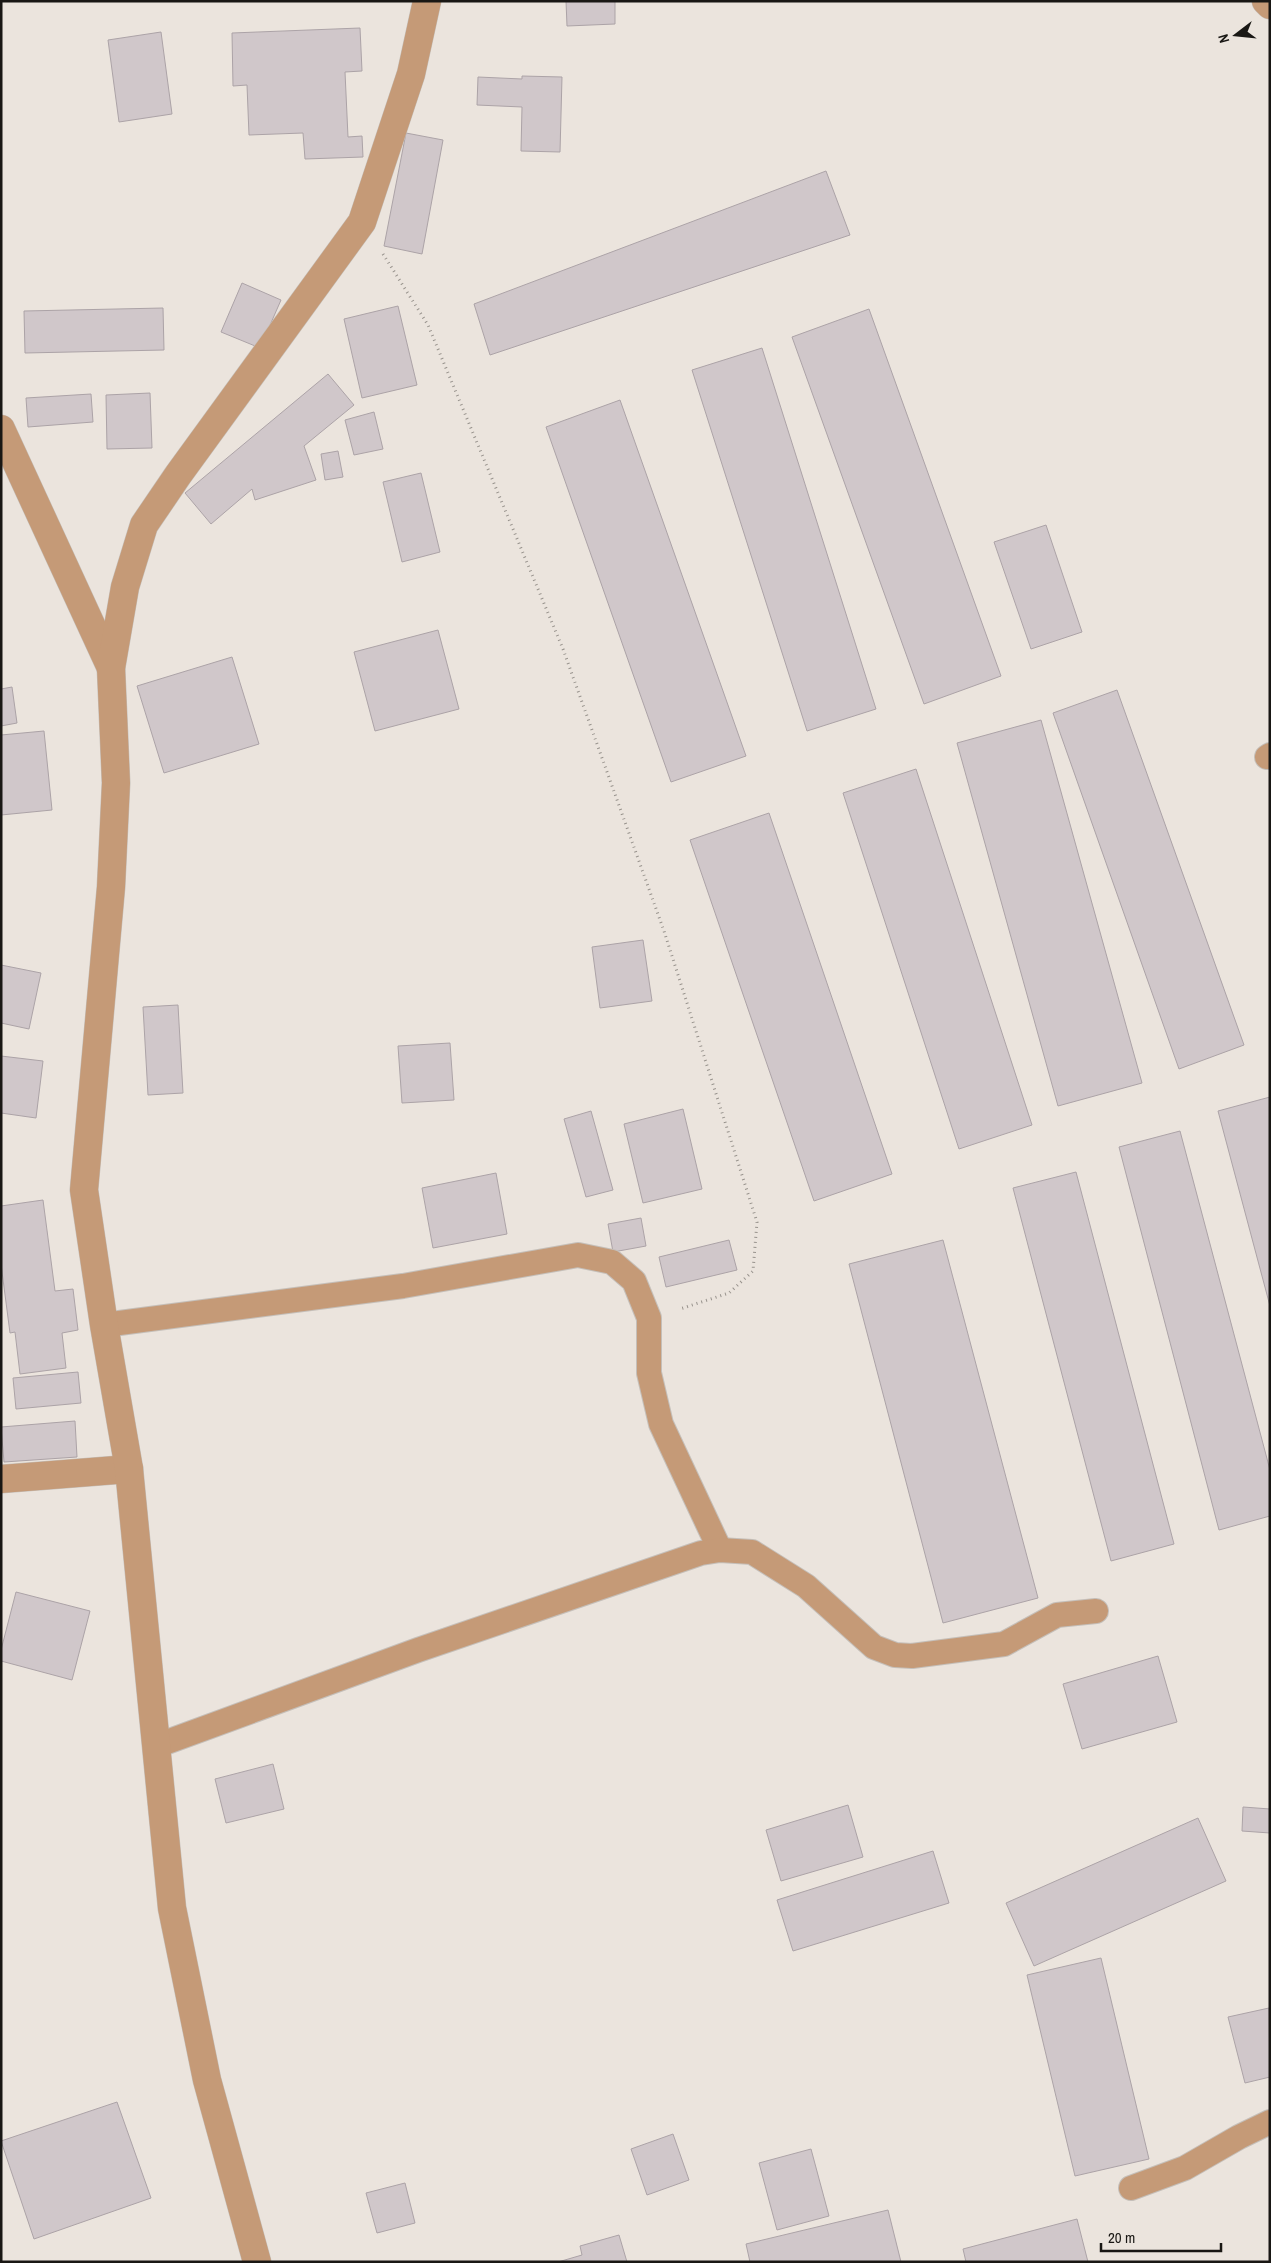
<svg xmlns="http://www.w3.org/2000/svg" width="1271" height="2263" font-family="'Archivo Narrow',sans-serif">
<rect width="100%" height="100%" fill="#ebe4dd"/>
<g fill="#d0c7ca" stroke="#aca3a7">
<polygon points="566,1 615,1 615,24 567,26"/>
<polygon points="360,28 362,71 345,72 348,137 362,136 363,157 305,159 303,133 249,135 247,85 233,86 232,33"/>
<polygon points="161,32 172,114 119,122 108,40"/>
<polygon points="522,76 562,77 560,152 521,151 522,107 477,105 478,77 522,79"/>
<polygon points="406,133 443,140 422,254 384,246"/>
<polygon points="826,171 850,235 490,355 474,304"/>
<polygon points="242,283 281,300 260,348 221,332"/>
<polygon points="398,306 417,385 362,398 344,319"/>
<polygon points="163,308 164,350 25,353 24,311"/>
<polygon points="869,309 1001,676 924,704 792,337"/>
<polygon points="762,348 876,709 807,731 692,370"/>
<polygon points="328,374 354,405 304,446 316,480 255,500 252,489 211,524 185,493"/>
<polygon points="150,393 152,448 107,449 106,395"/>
<polygon points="91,394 93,422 28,427 26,398"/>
<polygon points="620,400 746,756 671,782 546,427"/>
<polygon points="374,412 383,449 354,455 345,420"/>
<polygon points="338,451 343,477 325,480 321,454"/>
<polygon points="421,473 440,552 402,562 383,482"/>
<polygon points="1046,525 1082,632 1031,649 994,542"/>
<polygon points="438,630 459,709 375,731 354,652"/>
<polygon points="232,657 259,744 164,773 137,686"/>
<polygon points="12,687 17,723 1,726 1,689"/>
<polygon points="1117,690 1244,1045 1179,1069 1053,713"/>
<polygon points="1041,720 1142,1083 1058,1106 957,743"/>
<polygon points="44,731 52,810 1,815 1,735"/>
<polygon points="916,769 1032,1125 959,1149 843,793"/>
<polygon points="769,813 892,1174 814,1201 690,840"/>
<polygon points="643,940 652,1001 600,1008 592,947"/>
<polygon points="1,965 41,973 29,1029 1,1023"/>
<polygon points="178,1005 183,1093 148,1095 143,1007"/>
<polygon points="450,1043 454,1100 402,1103 398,1046"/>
<polygon points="1,1056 43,1061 36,1118 1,1113"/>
<polygon points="1270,1097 1270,1306 1218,1111"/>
<polygon points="683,1109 702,1189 643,1203 624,1124"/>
<polygon points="591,1111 613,1190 586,1197 564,1119"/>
<polygon points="1180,1131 1270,1470 1270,1516 1219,1530 1119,1147"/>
<polygon points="1076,1172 1174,1544 1111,1561 1013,1188"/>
<polygon points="496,1173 507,1234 433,1248 422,1188"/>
<polygon points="43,1200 55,1291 73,1289 78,1330 62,1333 66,1368 20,1374 15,1332 10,1333 1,1264 1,1206"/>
<polygon points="641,1218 646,1246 613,1252 608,1224"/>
<polygon points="729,1240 737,1270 666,1287 659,1257"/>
<polygon points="943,1240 1038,1598 943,1623 849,1264"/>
<polygon points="78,1372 81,1403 16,1409 13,1378"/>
<polygon points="75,1421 77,1457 4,1462 1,1427"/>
<polygon points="16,1592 90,1611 72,1680 1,1661 1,1650"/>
<polygon points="1158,1656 1177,1722 1082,1749 1063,1684"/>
<polygon points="273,1764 284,1809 226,1823 215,1779"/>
<polygon points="848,1805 863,1857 781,1881 766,1830"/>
<polygon points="1243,1807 1270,1809 1270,1833 1242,1831"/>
<polygon points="1198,1818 1226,1881 1034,1966 1006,1903"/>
<polygon points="933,1851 949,1903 793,1951 777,1900"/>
<polygon points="1101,1958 1149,2159 1075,2176 1027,1975"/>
<polygon points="1269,2008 1270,2077 1245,2083 1228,2017"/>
<polygon points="117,2102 151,2198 34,2239 1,2141"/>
<polygon points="673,2134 689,2180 647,2195 631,2149"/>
<polygon points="811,2149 829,2216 777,2230 759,2163"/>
<polygon points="405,2183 415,2223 377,2233 366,2193"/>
<polygon points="888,2210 901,2262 750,2262 746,2244"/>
<polygon points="1077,2219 1088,2262 966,2262 963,2249"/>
<polygon points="619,2235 627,2262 558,2262 582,2255 580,2246"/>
</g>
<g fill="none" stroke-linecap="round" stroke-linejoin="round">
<defs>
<g id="lane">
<polyline points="1267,757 1270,755"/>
<polyline points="104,1325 403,1286 578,1255 612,1262 634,1281 649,1318 649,1373 661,1424 720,1550"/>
<polyline points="156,1746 418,1650 701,1553 720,1550 752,1552 806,1586 874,1647 895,1655 912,1656 1004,1644 1057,1615 1096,1611"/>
<polyline points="1131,2188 1185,2168 1239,2137 1270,2122"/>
</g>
<g id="street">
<polyline points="1266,1 1270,5"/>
<polyline points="1,429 111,668"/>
<polyline points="1,1479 129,1469"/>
<polyline points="257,2262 207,2080 172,1908 129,1469 104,1325 84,1190 111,887 116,783 111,668 125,587 144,525 178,475 362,222 411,74 427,1"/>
</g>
</defs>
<use href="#lane" stroke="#c5bfb9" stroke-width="26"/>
<use href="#street" stroke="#c5bfb9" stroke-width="29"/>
<polyline stroke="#98938d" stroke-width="3" stroke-dasharray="1 4" stroke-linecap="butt" points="383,254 428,325 563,649 664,931 757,1222 753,1271 729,1293 680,1309"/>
<use href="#lane" stroke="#c59a77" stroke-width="24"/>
<use href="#street" stroke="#c59a77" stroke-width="28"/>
</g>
<rect width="1271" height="2263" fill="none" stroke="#191714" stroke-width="5"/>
<g transform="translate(1236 35) rotate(254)" stroke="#ebe4dd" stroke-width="4" paint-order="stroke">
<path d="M0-4L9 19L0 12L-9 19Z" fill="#191714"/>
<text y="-8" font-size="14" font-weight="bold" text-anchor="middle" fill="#191714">N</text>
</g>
<path d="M1101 2243v8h120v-8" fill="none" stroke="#191714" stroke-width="2.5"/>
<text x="1108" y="2243" font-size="15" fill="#191714" stroke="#ebe4dd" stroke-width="4" paint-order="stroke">20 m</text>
</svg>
